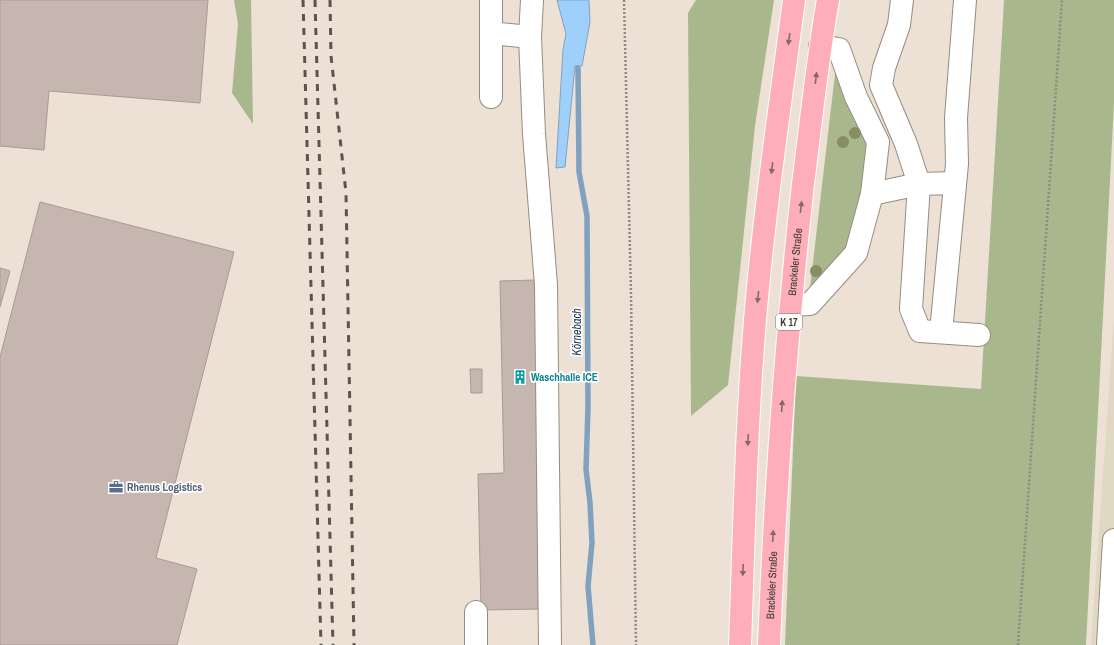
<svg xmlns="http://www.w3.org/2000/svg" width="1114" height="645" font-family="'Archivo Narrow',sans-serif">
<rect width="100%" height="100%" fill="#ece1d4"/>
<polygon fill="#e1d8c3" points="1114,317 1114,645 1091,645"/>
<g fill="#a8b88c">
<polygon points="234,0 251,0 253,124 232,93 238,24"/>
<polygon points="696,0 774,0 755,126 728,385 691,416 688,13"/>
<polygon points="1004,0 1114,0 1114,103 1086,645 785,645 796,376 981,389"/>
<polygon points="835,74 838,75 870,135 857,235 849,250 828,267 811,289 810,288"/>
</g>
<polygon fill="#9ed0fb" stroke="#81a2bf" points="557,0 589,0 590,22 582,66 575,66 565,167 556,168 563,49 566,34"/>
<g fill="none" stroke-linecap="round" stroke-linejoin="round">
<polyline stroke="#81a2bf" stroke-width="5.5" points="578,68 579,172 587,216 588,408 586,469 590,503 592,543 588,586 593,645"/>
</g>
<g fill="#c6b6b0" stroke="#aa9a94">
<polygon points="0,0 208,0 200,103 49,91 44,150 0,146"/>
<polygon points="40,202 234,252 156,558 197,569 177,645 0,645 0,357"/>
<polygon points="0,268 10,271 0,307"/>
<polygon points="536,280 542,609 481,610 478,474 504,473 500,281"/>
<polygon points="470,369 482,369 482,393 471,393"/>
</g>
<g fill="none" stroke-linecap="round" stroke-linejoin="round">
<defs>
<g id="minor">
<polyline points="491,0 491,33 530,37"/>
<polyline points="532,0 530,37 534,134 546,285 550,645"/>
<polyline points="902,0 899,25 884,68 881,85 906,144 919,184 955,183"/>
<polyline points="491,97 491,33"/>
<polyline points="872,194 919,184 911,309 920,331 979,335"/>
<polyline points="791,305 810,304 856,253 872,194 878,142 856,97 839,49 820,46"/>
<polyline points="941,332 957,164 956,118 965,0"/>
<polyline points="476,612 476,645"/>
<polyline points="1108,645 1114,540"/>
</g>
<g id="highway">
<path d="M740,645c4,-108 6,-217 15,-325 9,-107 25,-214 39,-320"/>
<path id="s1" d="M769,645c6,-154 17,-308 34,-461 8,-62 14,-123 25,-184"/>
</g>
</defs>
<use href="#minor" stroke="#978c81" stroke-width="24"/>
<use href="#highway" stroke="#fff" stroke-width="24"/>
<g stroke="#918981" stroke-width="2.5" stroke-dasharray="2 2" stroke-linecap="butt">
<polyline points="624,0 631,294 636,645"/>
<polyline points="1018,645 1062,0"/>
</g>
<use href="#minor" stroke="#fff" stroke-width="22"/>
<use href="#highway" stroke="#fdaeba" stroke-width="22"/>
<g stroke="#5b554f" stroke-width="3" stroke-dasharray="7 7" stroke-linecap="butt">
<polyline points="303,0 321,645"/>
<polyline points="315,0 333,645"/>
<polyline points="330,0 331,56 346,193 354,645"/>
</g>
</g>
<g fill="#888d63">
<circle cx="855" cy="133" r="6"/>
<circle cx="843" cy="142" r="6"/>
<circle cx="816" cy="271" r="6"/>
</g>
<defs><path id="oneway-solid" d="M-6-.8H1V-3.2L6.5 0L1 3.2V.8H-6Z"/></defs>
<g fill="#896769">
<use href="#oneway-solid" transform="translate(789 39) rotate(98)"/>
<use href="#oneway-solid" transform="translate(816 78) rotate(-83)"/>
<use href="#oneway-solid" transform="translate(772 168) rotate(97)"/>
<use href="#oneway-solid" transform="translate(801 207) rotate(-83)"/>
<use href="#oneway-solid" transform="translate(758 297) rotate(96)"/>
<use href="#oneway-solid" transform="translate(782 406) rotate(-86)"/>
<use href="#oneway-solid" transform="translate(748 440) rotate(93)"/>
<use href="#oneway-solid" transform="translate(773 536) rotate(-87)"/>
<use href="#oneway-solid" transform="translate(743 570) rotate(92)"/>
</g>
<defs>
<symbol id="building-bare" viewBox="-9 -9 18 18"><path d="M-4-6H4V6H1V3H-1V6H-4ZM-2.5-4.3h1.7v1.8h-1.7ZM.8-4.3h1.7v1.8H.8ZM-2.5-1h1.7V.8h-1.7ZM.8-1h1.7V.8H.8Z" fill="#0f9aa8" stroke="#fff" stroke-width="2.5" paint-order="stroke"/></symbol>
<symbol id="office-bare" viewBox="-9 -9 18 18"><path d="M-6-3h4V-5.5h4V-3h4V5H-6ZM-1-4.5V-3h2v-1.5ZM-6 0V1H6V0Z" fill="#5c6f8a" stroke="#fff" stroke-width="2.5" paint-order="stroke"/></symbol>
</defs>
<g fill-rule="evenodd">
<use href="#building-bare" x="510" y="367" width="20" height="20"/>
<use href="#office-bare" x="106" y="477" width="20" height="20"/>
</g>
<g text-anchor="middle" stroke-width="3.5" stroke-linejoin="round" paint-order="stroke">
<rect fill="#fff" stroke="#767470" stroke-width="1" x="776" y="314" width="26" height="16" rx="3"/>
<g font-size="10" font-weight="bold" fill="#3c3833">
<text x="789" y="326">K 17</text>
</g>
<g font-size="11" fill="#3c3833" stroke="#fff">
<text dy="4" stroke="none"><textPath href="#s1" startOffset="384">Brackeler Straße</textPath></text>
<text dy="4" stroke="none"><textPath href="#s1" startOffset="60">Brackeler Straße</textPath></text>
</g>
<g font-size="11" font-weight="bold" fill="#0d838f" stroke="#fff" text-anchor="start">
<text x="531" y="381">Waschhalle ICE</text>
</g>
<g font-size="11" font-weight="bold" fill="#4e5e75" stroke="#fff" text-anchor="start">
<text x="127" y="491">Rhenus Logistics</text>
</g>
<g font-size="12" font-style="italic" fill="#143956" stroke="#fff">
<text transform="translate(577 332) rotate(-90)" y="4">Körnebach</text>
</g>
</g>
</svg>
